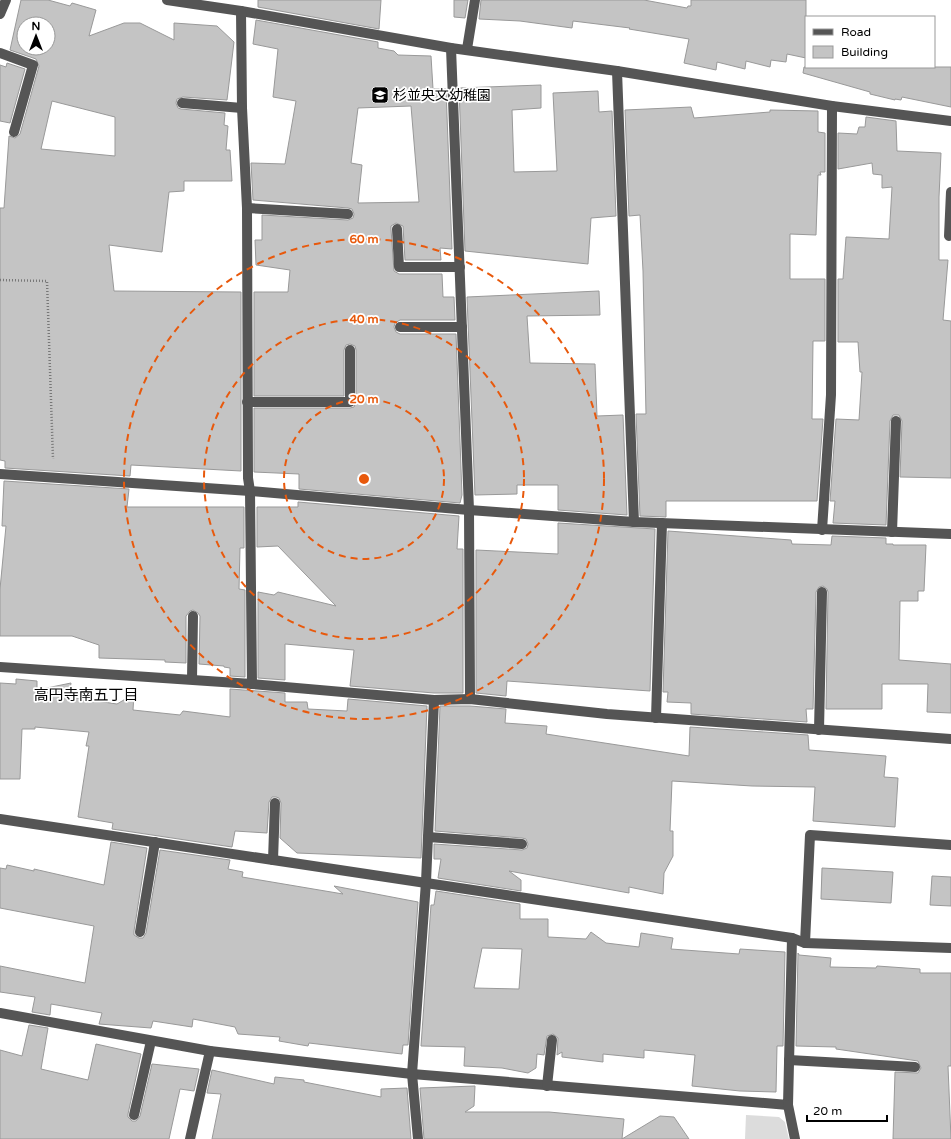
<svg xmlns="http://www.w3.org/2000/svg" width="951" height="1139" font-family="'Varela Round','Noto Sans JP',sans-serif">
<rect width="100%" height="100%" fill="#fff"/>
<polygon fill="#dcdcdc" points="746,1115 779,1117 785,1122 789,1139 745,1139"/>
<g fill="#c4c4c4" stroke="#999" fill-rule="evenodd">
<path d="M21,0h27l22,6 2,-3 24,7 -7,26 35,-13h16l34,17v-17l43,3 17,16 -7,58 -44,-3 -6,2 -1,4 2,5 3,1 44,4 -1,12 4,1 -2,24h4l2,31h-48v10l-15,1 -7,60 -53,-7 5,46 127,1v179l-110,-6 -1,11 -125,-8v-7l-5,-1v-252h4l5,-72 6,2 5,-4 19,-68 -3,-7 -26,-9zM24,24h24v24h-24zM52,101l63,16v39l-74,-7z"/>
<polygon points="258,0 381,0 379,29 258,7"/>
<polygon points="454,0 468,0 465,18 454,17"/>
<polygon points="481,0 644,0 687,8 688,6 691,6 691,0 806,0 806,58 787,54 786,62 771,60 770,67 746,61 745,69 717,62 716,70 684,63 689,39 629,29 630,28 573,21 572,28 520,21 479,19"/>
<path d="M256,20l122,22v6l16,3 4,4 33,1 2,33h13l6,160 -12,-1 1,12h-36l-2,-34 -7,-3 -5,3v3l3,42 5,3h43l1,23h11l1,23h-55l-5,3 -1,4 2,5 4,2h56l6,161 -2,8 -161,-14v-15l-45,-2v-64h96l4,-1 2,-5v-52l-1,-4 -5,-2 -4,1 -2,5v46h-90v-104h34l2,-22 -34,-5 -1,-25h7v-25l86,5 5,-2 1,-4 -2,-5 -4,-1 -95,-8 -2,-37 34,1 11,-63 -23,-4 5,-48 -25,-5zM411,106l8,96 -61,1 4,-38 -11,-2 7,-55z"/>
<polygon points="7,63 25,69 10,123 0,121 0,65 6,67"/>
<polygon points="804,67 951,67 951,107 902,97 901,100 895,99 895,100 870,94 870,92 803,73"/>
<polygon points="541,85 541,108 512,110 514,172 557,171 553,93 598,91 599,112 612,111 616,216 591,218 588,264 465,251 459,88"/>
<polygon points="691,107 694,118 770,112 770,110 818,111 818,132 825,133 825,172 820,172 821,175 818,175 816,235 790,234 790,279 825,279 825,341 813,341 812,419 823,419 817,501 666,501 666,517 640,516 636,414 646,414 643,271 640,215 629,216 625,110"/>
<polygon points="866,117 896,121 897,151 941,153 939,197 939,260 948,260 943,320 951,321 951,478 900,477 902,421 899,415 893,415 890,421 886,525 833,523 835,501 830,501 836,419 859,420 862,372 860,372 858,342 838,342 838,279 843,279 846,237 889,239 892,187 882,188 882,175 873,174 872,163 838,169 838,133 857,134 859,127 865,127"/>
<polygon points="599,291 600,315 527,316 530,363 595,364 597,416 623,415 627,515 558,510 558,485 517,485 517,494 475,495 467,297"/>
<polygon points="4,481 129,489 127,507 244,507 244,548 240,548 239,589 245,590 245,677 230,676 230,668 224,667 224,666 199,664 200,616 198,613 193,610 190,611 186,616 186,663 165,662 165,660 99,658 99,645 72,636 0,636 0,589 6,526 2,526"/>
<polygon points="298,502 459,516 457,549 463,549 463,693 434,693 350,686 354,650 285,644 285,680 258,678 258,592 274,595 278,592 336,606 278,546 257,547 257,507 298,507"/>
<polygon points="558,523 655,529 650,691 507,681 506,696 476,693 476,550 558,554"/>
<polygon points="668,531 791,540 792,544 831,545 832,536 886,538 886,544 893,544 893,545 926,545 924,591 918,591 918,601 900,601 899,660 951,664 951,713 927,712 928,684 882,684 882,709 826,709 828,592 827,589 823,586 819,587 816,592 813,709 806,709 807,722 691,714 691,703 667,702 668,692 663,692"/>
<polygon points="16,679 37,681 37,690 71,683 69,697 117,704 134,694 133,710 180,715 183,711 230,717 230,689 285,693 285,702 307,702 308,709 347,711 348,699 427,706 421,858 297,853 280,838 281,803 279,798 276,797 272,797 269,802 267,833 235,831 232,847 112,829 113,823 78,817 89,746 86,746 89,732 35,727 35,729 22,729 20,779 0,779 0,683 16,684"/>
<polygon points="440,706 470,706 506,709 505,723 547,726 546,734 689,756 690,727 808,735 809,750 886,756 884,777 898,778 895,827 813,821 815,787 752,786 672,781 670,831 673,831 673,856 664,873 663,894 629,887 629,893 509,871 521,880 521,891 438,878 441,859 434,859 434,844 522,850 527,848 528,844 526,839 522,838 435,831"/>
<polygon points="111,842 147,848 134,931 134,935 139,938 143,938 146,933 160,850 230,860 228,869 243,872 242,877 343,894 334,886 418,902 408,1045 403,1045 402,1054 309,1043 308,1046 279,1041 280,1037 238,1034 235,1027 193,1019 192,1027 153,1021 151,1028 99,1024 102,1013 51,1004 50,1015 32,1012 35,997 0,992 0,966 85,983 94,926 0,908 0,868 6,869 7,865 34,871 34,869 104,885"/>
<polygon points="822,868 893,872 891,903 821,899"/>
<polygon points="932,876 951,877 951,906 930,905"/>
<path d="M436,891l84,13v15h28v18l38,2 5,-7 15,11 33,4 2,-14 32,5 -2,11 68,5 1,-5 45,3 -2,94h-6l-1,46 -36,-1 -48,-5 3,-31 -51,-5v8l-41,-4v8l-41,-5v-5l-5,3 1,-17 -5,-4 -6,2 -3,19 -7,-1 -1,14 -8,5 -26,-5 -38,-2 1,-19 -44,-1 10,-141h3zM482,948l40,1 -3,40 -45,-1z"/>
<polygon points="798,953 799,955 831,958 830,967 876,968 877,966 920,969 920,973 951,973 951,1066 948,1066 951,1139 893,1139 895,1072 918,1073 921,1068 918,1061 836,1049 836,1047 796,1046"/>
<polygon points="29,1025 48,1028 41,1069 88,1080 96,1044 141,1054 128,1114 128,1117 132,1121 136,1121 140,1116 152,1064 199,1069 194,1091 180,1089 169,1139 0,1139 0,1050 22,1056"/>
<polygon points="212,1070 274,1084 275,1077 304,1080 304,1082 381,1097 381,1089 407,1088 411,1139 212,1139 221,1094 207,1093"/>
<polygon points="475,1086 474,1106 465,1112 549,1112 624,1119 622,1139 660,1116 674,1117 689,1139 424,1139 420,1088"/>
</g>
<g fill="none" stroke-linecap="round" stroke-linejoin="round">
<polyline stroke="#777" stroke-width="2.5" stroke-dasharray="1 2" stroke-linecap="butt" points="0,280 47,281 53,459"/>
<g stroke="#555" stroke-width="10">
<polyline points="167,0 241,11 451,48 617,71 832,106 951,121"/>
<polyline points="241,11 242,108 247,208 248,478 250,491 252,684"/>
<polyline points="0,14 6,0"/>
<polyline points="451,48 469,510 470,699"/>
<polyline points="467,49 475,0"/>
<polyline points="0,53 33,65 14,132"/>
<polyline points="617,71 634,522"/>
<polyline points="182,103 242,108"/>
<polyline points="247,208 348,214"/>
<polyline points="397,229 399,267 460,267"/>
<polyline points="949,236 951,192"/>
<polyline points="400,327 462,327"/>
<polyline points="247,402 350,402 350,350"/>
<polyline points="0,474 250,491 469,510 634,522 951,534"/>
<polyline points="822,530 831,395 832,106"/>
<polyline points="892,532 896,421"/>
<polyline points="0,667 252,684 434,700 470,699 607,714 951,739"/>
<polyline points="192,679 193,616"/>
<polyline points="656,718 662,523"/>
<polyline points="819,730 822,592"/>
<polyline points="0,819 792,938 805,943 951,948"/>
<polyline points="428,837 522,844"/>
<polyline points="273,860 275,803"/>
<polyline points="140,932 155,842"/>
<polyline points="805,943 810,835 951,845"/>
<polyline points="0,1013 210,1051 412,1074 788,1105 792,938"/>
<polyline points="789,1060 915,1067"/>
<polyline points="547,1086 552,1040"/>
<polyline points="788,1105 795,1139"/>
<polyline points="134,1115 151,1041"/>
<polyline points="190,1139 210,1051"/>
<polyline points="418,1139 412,1074 426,882 434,700"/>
</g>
</g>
<g fill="none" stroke="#e8590c" stroke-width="2" stroke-dasharray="7 5">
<circle cx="364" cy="479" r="80"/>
<circle cx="364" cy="479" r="160"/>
<circle cx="364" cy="479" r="240"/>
</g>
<defs>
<symbol id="school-square" viewBox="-11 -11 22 22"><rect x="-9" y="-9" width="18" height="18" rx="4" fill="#000" stroke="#fff"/><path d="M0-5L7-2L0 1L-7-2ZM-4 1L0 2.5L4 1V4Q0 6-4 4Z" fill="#fff"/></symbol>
</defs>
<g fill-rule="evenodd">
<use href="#school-square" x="370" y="85" width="20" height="20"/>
</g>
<g text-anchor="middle" stroke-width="3.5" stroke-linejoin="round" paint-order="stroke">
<g font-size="14" fill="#000" stroke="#fff" text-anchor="start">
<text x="393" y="100">杉並央文幼稚園</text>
</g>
<g font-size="15" fill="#000" stroke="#fff">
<text x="86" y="700">高円寺南五丁目</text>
</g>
</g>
<circle cx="364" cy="479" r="6" fill="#e8590c" stroke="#fff" stroke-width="2"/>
<g font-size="12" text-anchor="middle" font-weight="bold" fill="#e8590c" stroke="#fff" stroke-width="3.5" stroke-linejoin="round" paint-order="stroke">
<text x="364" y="243">60 m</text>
<text x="364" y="323">40 m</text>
<text x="364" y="403">20 m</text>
</g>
<rect x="805" y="16" width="130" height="52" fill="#ffffff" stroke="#999999"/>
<rect x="813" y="29" width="20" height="6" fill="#555555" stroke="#999999"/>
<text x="841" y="36" font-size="12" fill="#000000">Road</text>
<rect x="813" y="46" width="20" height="12" fill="#c4c4c4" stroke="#999999"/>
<text x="841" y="56" font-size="12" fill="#000000">Building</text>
<g transform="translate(36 36)"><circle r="19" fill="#ffffff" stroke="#999999"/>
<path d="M0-3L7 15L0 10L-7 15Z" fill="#000000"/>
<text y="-6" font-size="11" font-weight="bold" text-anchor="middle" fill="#000000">N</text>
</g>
<path d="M807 1115v6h80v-6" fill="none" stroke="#000000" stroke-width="2"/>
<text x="813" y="1115" font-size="12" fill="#000000" stroke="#ffffff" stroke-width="3" paint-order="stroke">20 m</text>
</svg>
